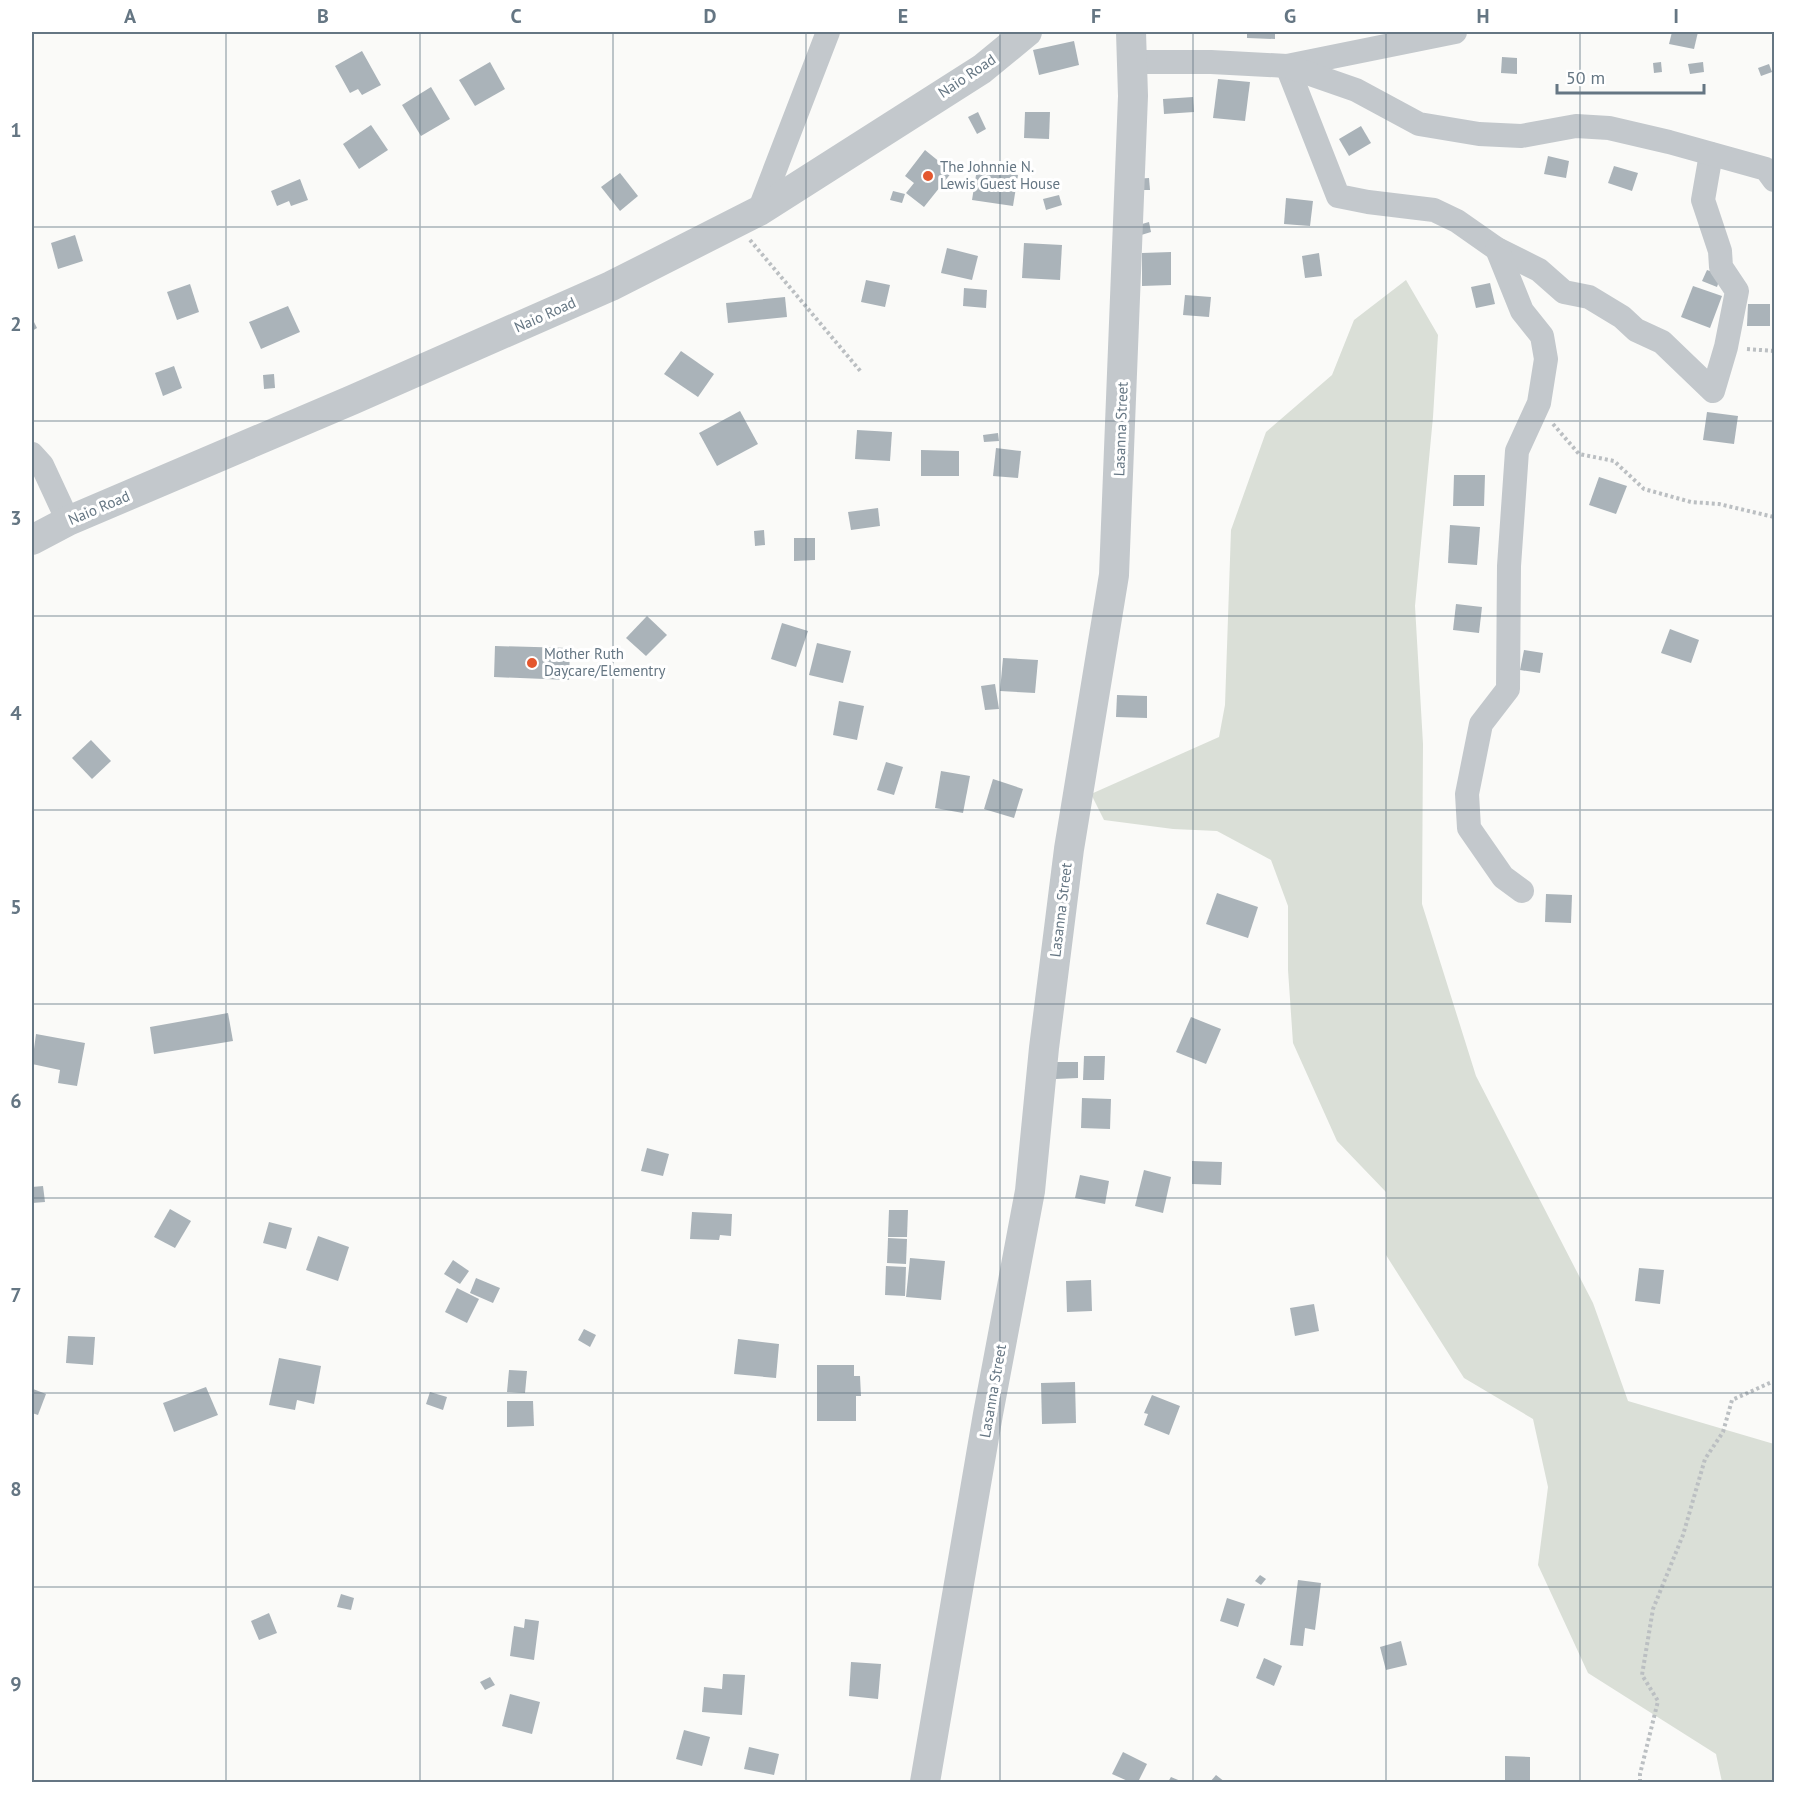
<svg xmlns="http://www.w3.org/2000/svg" width="1806" height="1814" font-family="'PT Sans',sans-serif">
<rect width="100%" height="100%" fill="#fafaf8"/>
<polygon fill="#dadfd7" points="1406,280 1438,335 1433,417 1415,606 1423,744 1422,904 1476,1076 1593,1303 1628,1401 1774,1444 1774,1782 1722,1782 1716,1754 1588,1673 1538,1565 1548,1487 1533,1419 1464,1378 1386,1255 1386,1192 1337,1141 1293,1043 1288,970 1288,906 1271,860 1217,831 1173,829 1104,820 1091,794 1219,737 1225,705 1231,530 1266,432 1332,375 1354,320"/>
<g fill="#aab3b9">
<polygon points="1247,32 1275,32 1275,39 1247,38"/>
<polygon points="1672,32 1698,32 1694,49 1669,44"/>
<polygon points="1074,41 1079,65 1039,75 1033,50"/>
<polygon points="362,51 381,85 362,95 358,89 350,93 335,66"/>
<polygon points="1502,57 1517,58 1517,74 1501,73"/>
<polygon points="490,62 505,89 475,106 459,80"/>
<polygon points="1661,62 1662,72 1654,73 1653,63"/>
<polygon points="1703,62 1704,72 1690,74 1688,64"/>
<polygon points="1769,64 1772,72 1761,76 1758,68"/>
<polygon points="1218,79 1250,82 1245,121 1213,118"/>
<polygon points="431,87 450,119 421,136 402,105"/>
<polygon points="1193,97 1194,112 1164,114 1163,99"/>
<polygon points="978,112 986,129 977,134 968,117"/>
<polygon points="1025,112 1050,112 1049,139 1024,138"/>
<polygon points="371,125 388,150 359,169 343,144"/>
<polygon points="1361,126 1371,143 1349,156 1339,139"/>
<polygon points="925,150 952,172 924,207 906,193 914,183 905,176"/>
<polygon points="1548,156 1569,161 1566,178 1544,174"/>
<polygon points="1614,166 1638,173 1632,191 1608,183"/>
<polygon points="977,169 1018,175 1013,206 972,200"/>
<polygon points="620,173 638,196 620,211 601,187"/>
<polygon points="1149,178 1150,190 1135,190 1134,179"/>
<polygon points="300,179 308,200 291,206 289,201 277,206 271,191"/>
<polygon points="893,191 905,194 902,203 890,200"/>
<polygon points="1059,195 1062,205 1046,210 1043,199"/>
<polygon points="1286,198 1313,201 1310,226 1284,224"/>
<polygon points="1149,222 1151,232 1138,236 1135,226"/>
<polygon points="75,235 83,261 58,269 51,243"/>
<polygon points="1024,243 1062,245 1060,280 1022,278"/>
<polygon points="947,248 978,256 972,280 941,273"/>
<polygon points="1171,252 1171,285 1142,286 1142,253"/>
<polygon points="1319,253 1322,276 1305,278 1302,256"/>
<polygon points="1707,270 1721,275 1717,287 1702,281"/>
<polygon points="866,280 890,285 885,307 861,302"/>
<polygon points="1490,283 1495,304 1476,308 1471,287"/>
<polygon points="190,284 199,312 177,320 167,292"/>
<polygon points="1693,286 1722,296 1710,328 1681,317"/>
<polygon points="964,288 987,290 986,308 963,306"/>
<polygon points="1185,295 1211,297 1209,317 1183,315"/>
<polygon points="785,297 787,317 728,323 726,303"/>
<polygon points="1748,304 1770,304 1770,326 1747,326"/>
<polygon points="288,306 300,332 261,349 249,322"/>
<polygon points="32,318 37,328 32,331"/>
<polygon points="681,351 714,374 698,397 664,374"/>
<polygon points="174,366 182,388 163,396 155,373"/>
<polygon points="274,374 275,388 264,389 263,375"/>
<polygon points="740,411 758,444 717,466 699,433"/>
<polygon points="1707,412 1738,416 1734,444 1703,440"/>
<polygon points="857,430 892,432 890,461 855,459"/>
<polygon points="998,433 999,441 984,442 983,435"/>
<polygon points="996,448 1021,451 1018,478 993,476"/>
<polygon points="921,450 959,451 959,476 921,476"/>
<polygon points="1454,475 1485,475 1484,506 1453,506"/>
<polygon points="1599,477 1627,486 1616,514 1589,505"/>
<polygon points="878,508 880,526 851,530 848,512"/>
<polygon points="1450,525 1480,527 1477,565 1448,563"/>
<polygon points="764,530 765,545 755,546 754,531"/>
<polygon points="794,538 815,538 815,560 794,561"/>
<polygon points="1456,604 1482,607 1479,633 1453,630"/>
<polygon points="647,616 667,635 646,656 626,638"/>
<polygon points="782,623 808,631 796,667 771,659"/>
<polygon points="1670,629 1699,640 1691,663 1661,653"/>
<polygon points="817,643 851,651 843,683 809,675"/>
<polygon points="495,646 570,648 569,680 494,677"/>
<polygon points="1524,650 1543,653 1540,673 1520,670"/>
<polygon points="1003,658 1038,660 1035,693 1000,691"/>
<polygon points="995,684 999,709 985,710 981,686"/>
<polygon points="1117,695 1147,696 1147,718 1116,717"/>
<polygon points="839,701 864,706 857,740 833,735"/>
<polygon points="91,740 111,761 92,779 72,758"/>
<polygon points="886,762 903,767 894,795 877,790"/>
<polygon points="941,771 970,776 963,813 935,808"/>
<polygon points="993,779 1023,789 1014,818 984,809"/>
<polygon points="1217,893 1258,907 1248,938 1206,924"/>
<polygon points="1546,894 1572,895 1571,923 1545,922"/>
<polygon points="228,1013 233,1041 154,1054 150,1027"/>
<polygon points="1191,1017 1221,1029 1206,1064 1176,1052"/>
<polygon points="36,1034 85,1043 77,1086 58,1083 60,1070 32,1064"/>
<polygon points="1084,1056 1105,1056 1104,1080 1083,1080"/>
<polygon points="1055,1062 1078,1062 1078,1078 1055,1079"/>
<polygon points="1082,1098 1111,1099 1110,1129 1081,1128"/>
<polygon points="647,1148 669,1154 663,1176 641,1171"/>
<polygon points="1192,1161 1222,1162 1221,1185 1192,1184"/>
<polygon points="1144,1170 1171,1177 1163,1213 1135,1206"/>
<polygon points="1080,1175 1109,1181 1105,1204 1075,1198"/>
<polygon points="43,1186 45,1202 32,1203 32,1187"/>
<polygon points="170,1209 191,1221 175,1248 154,1237"/>
<polygon points="889,1210 908,1210 907,1237 888,1237"/>
<polygon points="692,1212 732,1214 731,1236 720,1235 719,1240 690,1239"/>
<polygon points="269,1222 292,1228 286,1249 263,1243"/>
<polygon points="318,1236 349,1247 338,1281 306,1270"/>
<polygon points="888,1238 907,1239 906,1264 887,1263"/>
<polygon points="910,1258 945,1261 941,1300 906,1297"/>
<polygon points="453,1260 469,1271 460,1284 444,1274"/>
<polygon points="886,1266 906,1267 905,1296 885,1295"/>
<polygon points="1639,1268 1664,1270 1660,1304 1635,1301"/>
<polygon points="476,1278 500,1288 493,1303 470,1293"/>
<polygon points="1091,1280 1092,1311 1067,1312 1066,1281"/>
<polygon points="457,1288 479,1299 467,1323 445,1312"/>
<polygon points="1314,1304 1319,1331 1295,1336 1290,1308"/>
<polygon points="584,1329 596,1335 590,1347 578,1340"/>
<polygon points="68,1336 95,1337 93,1365 66,1363"/>
<polygon points="738,1339 779,1344 776,1378 734,1374"/>
<polygon points="279,1358 321,1366 314,1404 297,1400 295,1410 269,1405"/>
<polygon points="817,1365 854,1365 854,1376 860,1376 861,1396 856,1396 856,1421 817,1421"/>
<polygon points="509,1370 527,1371 525,1393 507,1392"/>
<polygon points="1075,1382 1076,1423 1042,1424 1041,1383"/>
<polygon points="206,1387 218,1415 174,1432 163,1403"/>
<polygon points="33,1389 46,1394 38,1415 32,1413"/>
<polygon points="430,1392 447,1397 443,1410 426,1404"/>
<polygon points="1152,1395 1180,1406 1169,1435 1144,1425 1148,1414 1144,1413"/>
<polygon points="507,1401 533,1401 534,1426 507,1427"/>
<polygon points="1260,1575 1266,1579 1261,1585 1255,1581"/>
<polygon points="1298,1580 1321,1583 1315,1630 1305,1628 1303,1646 1290,1645"/>
<polygon points="341,1594 354,1598 351,1610 337,1607"/>
<polygon points="1227,1598 1245,1604 1238,1627 1220,1621"/>
<polygon points="269,1613 277,1633 259,1640 251,1621"/>
<polygon points="525,1619 539,1621 534,1660 510,1656 514,1626 524,1628"/>
<polygon points="1401,1641 1407,1665 1386,1670 1380,1647"/>
<polygon points="1264,1658 1282,1666 1274,1686 1256,1678"/>
<polygon points="851,1662 881,1664 878,1699 849,1696"/>
<polygon points="723,1674 745,1675 742,1715 702,1712 704,1687 722,1689"/>
<polygon points="490,1677 495,1685 485,1690 480,1682"/>
<polygon points="510,1694 540,1702 532,1734 502,1726"/>
<polygon points="684,1730 710,1737 702,1766 676,1759"/>
<polygon points="749,1747 779,1754 774,1775 744,1769"/>
<polygon points="1123,1752 1147,1764 1138,1782 1130,1782 1112,1774"/>
<polygon points="1505,1756 1530,1757 1530,1781 1505,1781"/>
<polygon points="1216,1775 1225,1782 1210,1782"/>
<polygon points="1171,1777 1183,1782 1168,1782"/>
</g>
<g fill="none" stroke-linecap="round" stroke-linejoin="round">
<g stroke="#bbbfc2" stroke-width="4" stroke-dasharray="3 3" stroke-linecap="butt">
<polyline points="750,240 862,373"/>
<polyline points="1747,349 1774,351"/>
<polyline points="1553,424 1579,454 1614,461 1644,489 1691,502 1719,504 1774,517"/>
<polyline points="1640,1782 1640,1774 1658,1701 1642,1675 1653,1609 1683,1535 1705,1459 1723,1432 1732,1400 1774,1381"/>
</g>
<g stroke="#c3c8cc" stroke-width="24">
<polyline points="1455,32 1287,66 1338,196 1368,202 1434,210 1457,221 1497,249 1539,270 1564,292 1589,297 1622,317 1636,330 1662,342 1713,391 1726,347 1737,291 1721,267 1720,251 1703,200 1711,154"/>
<polyline points="1132,62 1211,62 1287,66 1356,90 1419,124 1479,134 1521,136 1576,126 1609,128 1669,142 1766,169 1774,180"/>
<polyline points="759,211 828,32"/>
<polyline points="1497,249 1522,311 1542,336 1546,359 1539,403 1517,451 1509,566 1508,689 1481,724 1467,794 1469,828 1503,877 1522,891"/>
<polyline points="32,454 42,465 68,521"/>
</g>
<g stroke="#c3c8cc" stroke-width="30">
<polyline points="32,540 68,521 352,400 611,286 759,211 982,69 1027,32"/>
<polyline points="925,1782 988,1414 1030,1191 1044,1048 1069,849 1114,575 1133,96 1131,32"/>
</g>
</g>
<path fill="none" stroke="#657683" stroke-width="1.5" stroke-opacity="0.55" d="M226,32v1750M420,32v1750M613,32v1750M806,32v1750M1000,32v1750M1193,32v1750M1386,32v1750M1580,32v1750M32,227h1742M32,421h1742M32,616h1742M32,810h1742M32,1004h1742M32,1198h1742M32,1393h1742M32,1587h1742"/>
<g fill="#e4572e" stroke="#fff" stroke-width="2">
<circle cx="928" cy="176" r="6"/>
<circle cx="532" cy="663" r="6"/>
</g>
<g text-anchor="middle" stroke-width="6" stroke-linejoin="round" paint-order="stroke">
<g font-size="15" fill="#657683" stroke="#fff">
<text transform="translate(967 76) rotate(-34)" y="5">Naio Road</text>
<text transform="translate(545 315) rotate(-24)" y="5">Naio Road</text>
<text transform="translate(1121 429) rotate(-88)" y="5">Lasanna Street</text>
<text transform="translate(99 508) rotate(-23)" y="5">Naio Road</text>
<text transform="translate(1061 910) rotate(-83)" y="5">Lasanna Street</text>
<text transform="translate(993 1391) rotate(-80)" y="5">Lasanna Street</text>
</g>
<g font-size="15" fill="#657683" stroke="#fff" text-anchor="start">
<text x="940" y="172">The Johnnie N.<tspan x="940" dy="17">Lewis Guest House</tspan></text>
<text x="544" y="659">Mother Ruth<tspan x="544" dy="17">Daycare/Elementry</tspan></text>
</g>
</g>
<rect width="1806" height="1814" fill="none" stroke="#ffffff" stroke-width="66"/>
<path d="M1557 84v9h147v-9" fill="none" stroke="#657683" stroke-width="3"/>
<text x="1566" y="84" font-size="18" fill="#657683" stroke="#ffffff" stroke-width="4.5" paint-order="stroke">50 m</text>
<rect x="33" y="33" width="1740" height="1748" fill="none" stroke="#657683" stroke-width="2"/>
<g font-size="20" text-anchor="middle" font-weight="bold" fill="#657683">
<text x="130" y="23">A</text>
<text x="323" y="23">B</text>
<text x="516" y="23">C</text>
<text x="710" y="23">D</text>
<text x="903" y="23">E</text>
<text x="1096" y="23">F</text>
<text x="1290" y="23">G</text>
<text x="1483" y="23">H</text>
<text x="1676" y="23">I</text>
<text x="16" y="137">1</text>
<text x="16" y="331">2</text>
<text x="16" y="525">3</text>
<text x="16" y="720">4</text>
<text x="16" y="914">5</text>
<text x="16" y="1108">6</text>
<text x="16" y="1302">7</text>
<text x="16" y="1496">8</text>
<text x="16" y="1691">9</text>
</g>
</svg>
